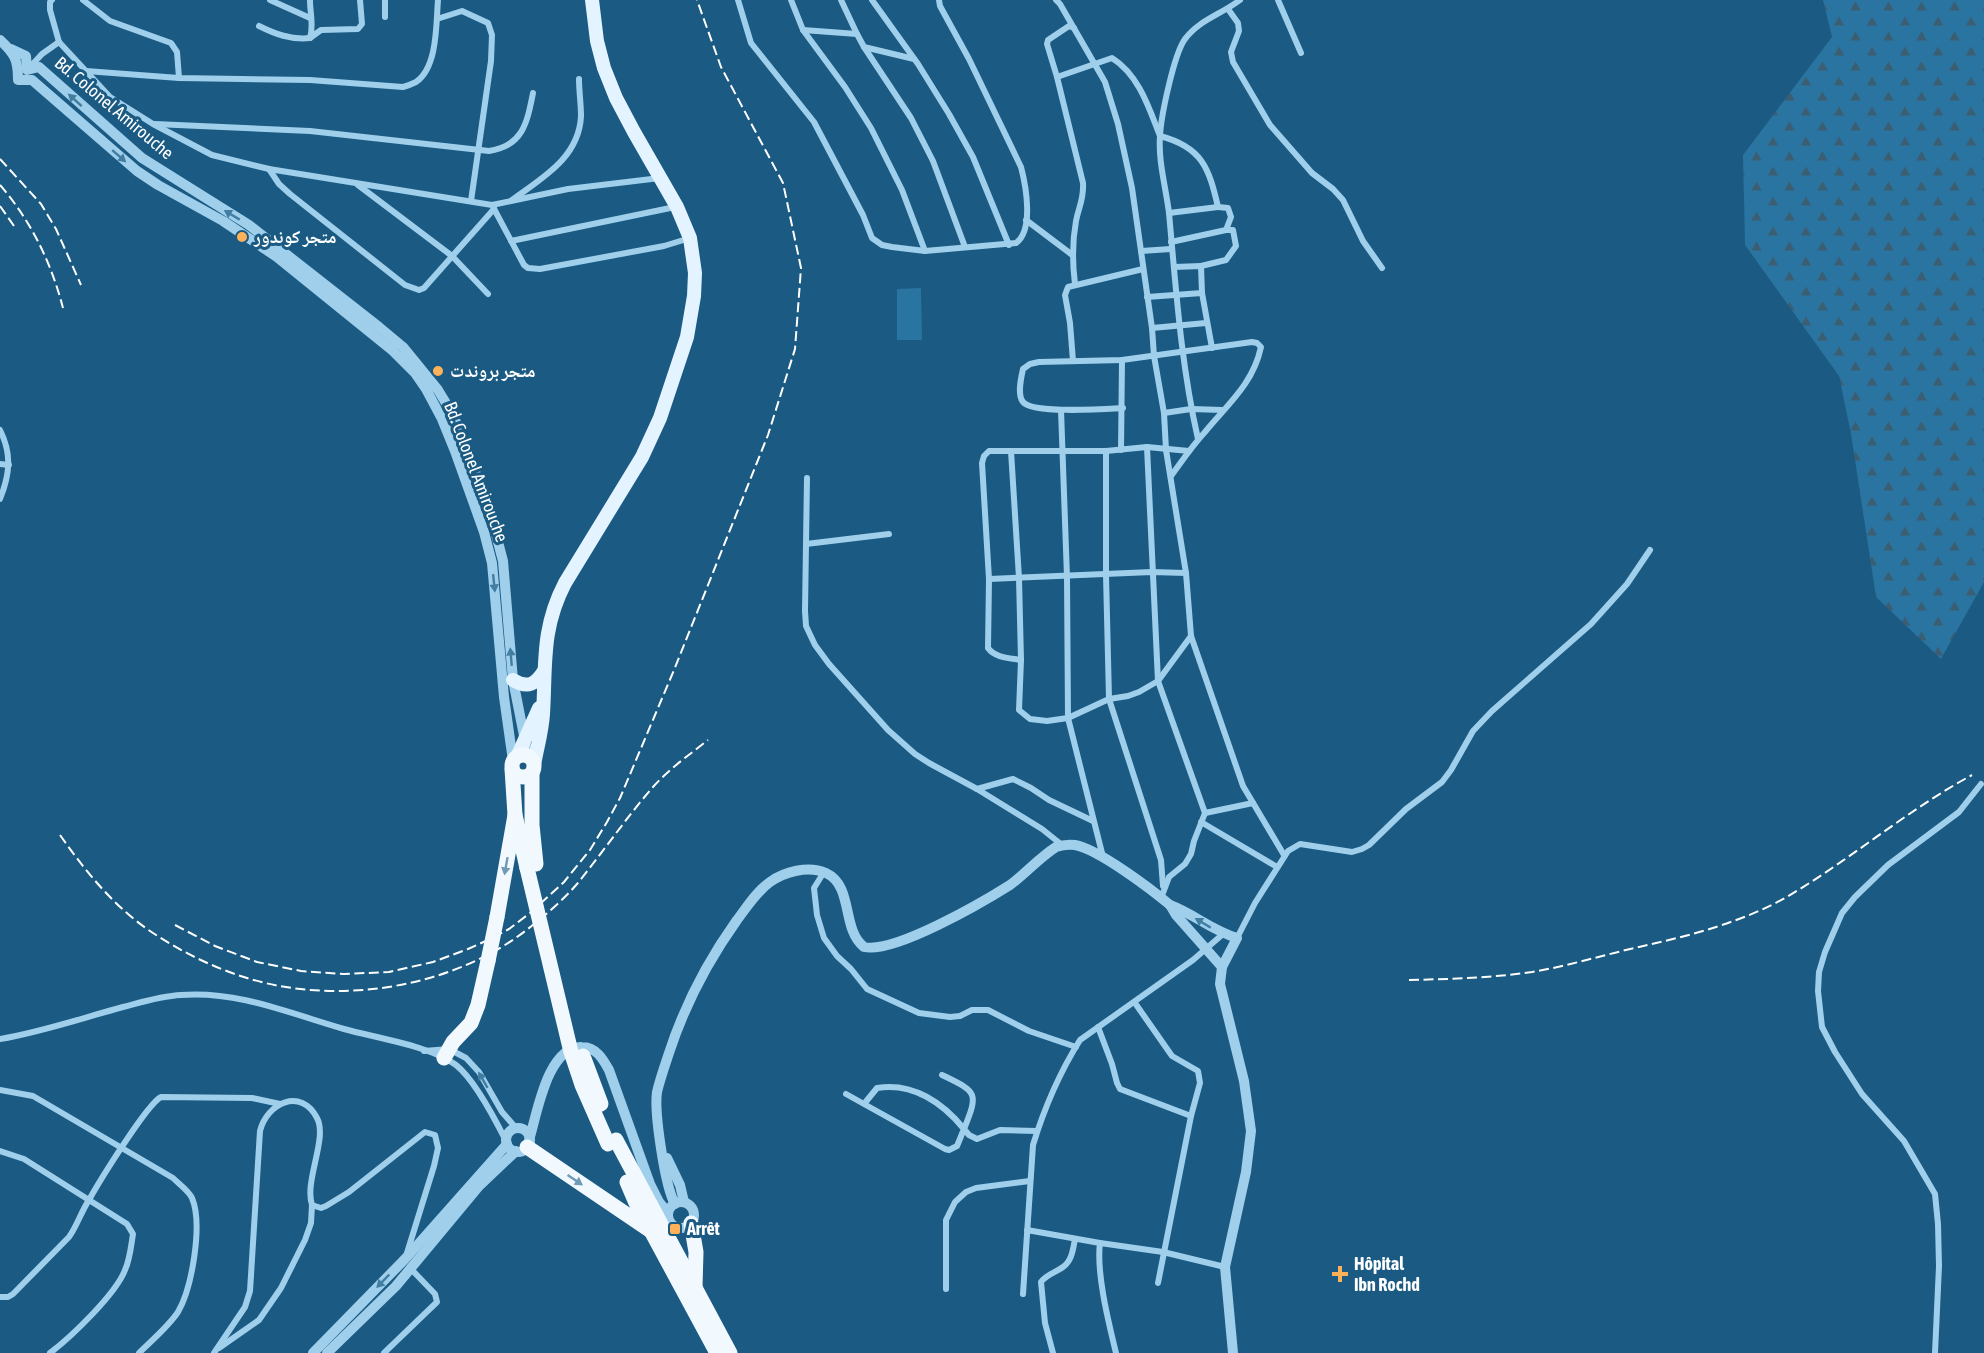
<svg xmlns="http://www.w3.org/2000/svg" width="1984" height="1353" font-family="'Asap Condensed','Noto Naskh Arabic',sans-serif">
<defs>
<pattern id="forest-firs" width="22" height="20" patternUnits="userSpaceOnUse" patternTransform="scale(1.5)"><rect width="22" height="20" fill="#2974a0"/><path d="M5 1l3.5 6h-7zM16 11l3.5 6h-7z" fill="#3c5e72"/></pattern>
</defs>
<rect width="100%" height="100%" fill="#1a5a83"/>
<polygon fill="url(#forest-firs)" points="1823,0 1984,0 1984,582 1941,659 1876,597 1851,434 1839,376 1745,245 1743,155 1832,37"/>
<polygon fill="#2974a0" points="921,288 922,340 897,340 897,289"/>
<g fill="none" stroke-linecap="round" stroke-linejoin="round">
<g stroke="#9fcfeb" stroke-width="6">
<polyline points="52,0 50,2 50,10 59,42"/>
<polyline points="83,0 110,21 171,43 177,52 179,78"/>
<polyline points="270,0 310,18"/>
<path d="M310,0c0,14 4,25 0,38l11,-8 37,-1 4,-5 -2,-24"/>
<polyline points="385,0 385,17"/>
<path d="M738,0l13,43 63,79 49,93 9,23 10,7 10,2 33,4 91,-8c18,-13 10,-57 5,-76l-52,-108 -29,-53 -1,-6"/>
<polyline points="791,0 803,30 845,87 871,128 902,190 925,251"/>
<polyline points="841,0 857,34"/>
<polyline points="872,0 918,64 949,114 973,157 1009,245"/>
<polyline points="1056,0 1060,4 1105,82 1118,124 1132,188 1152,328 1154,356 1164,413 1166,450 1186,573 1191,636 1243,786 1284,855"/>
<polyline points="1278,0 1301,53"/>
<polyline points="1228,9 1238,23 1239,31 1231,52 1233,62 1270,125 1312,173 1333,189 1343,200 1363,241 1382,268"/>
<polyline points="437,19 462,11 488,23 492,35 491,61 471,201"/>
<path d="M259,26c16,8 32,14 51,12"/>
<path d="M1074,28l-5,-2 -21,14 -1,4 10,33 26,106c1,16 -4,23 -7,38 -4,22 -4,40 -1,63"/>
<polyline points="803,30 857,34 864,47 914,59"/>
<polyline points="864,47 911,118 933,161 965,247"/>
<polyline points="29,68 42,54 59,42 110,97 153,124 212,155 269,169 492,205 524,265 528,268 540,269 664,246 690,238"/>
<path d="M86,71l93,7 131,2 93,7c4,-1 9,-3 13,-5 22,-15 20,-59 22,-82"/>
<path d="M1057,77l55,-19c27,17 37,50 48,78 42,11 49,32 58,71l10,1 3,9 -5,13h7l3,16 -10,14 -25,6"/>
<path d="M155,124l155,7 179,20c34,-5 38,-28 44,-58"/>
<polyline points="269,169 279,184 290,194 405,285 419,290 424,288 494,209"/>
<polyline points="358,185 452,256 488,294"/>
<path d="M512,200c30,-22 67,-42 69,-84 0,-12 -2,-25 -2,-37"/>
<polyline points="492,205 568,189 660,178"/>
<polyline points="1169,213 1218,207"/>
<polyline points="1026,220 1071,254"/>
<polyline points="511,241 675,207"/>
<polyline points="1171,242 1226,230"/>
<polyline points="1141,251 1171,249"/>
<polyline points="1174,267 1201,266 1202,293 1212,348"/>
<polyline points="1147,297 1202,293"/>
<polyline points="1152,328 1206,323"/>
<polyline points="1073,361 1070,323 1065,295 1068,287 1143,269"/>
<path d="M1123,408c-18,1 -90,6 -100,-6 -6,-7 -2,-24 0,-33l7,-5 9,-2 83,-2 130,-18 5,1 4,4c-8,37 -33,57 -56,85 -13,14 -23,29 -34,44"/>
<polyline points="1061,410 1067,577 1068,718 1103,857"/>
<polyline points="1164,413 1191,409 1223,410"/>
<path d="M0,430c12,24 10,44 0,69"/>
<path d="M1198,439c-17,-74 -22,-150 -29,-226 -3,-25 -11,-52 -9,-77 1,-20 14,-82 25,-97 14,-19 37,-25 55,-39"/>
<polyline points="1147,447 1158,681 1205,813 1194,841 1191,854 1185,864 1169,877 1163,893"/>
<polyline points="1121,450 1122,360"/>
<polyline points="1011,451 1019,578 1021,660 1019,710 1030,719 1047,721 1068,718 1109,699 1128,696 1139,692 1158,681 1191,636"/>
<polyline points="1106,451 1106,575 1109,699 1161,860 1163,886"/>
<polyline points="0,464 9,465"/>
<polyline points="807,478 805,611 806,626 815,645 829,664 888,730 915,754 929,763 977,789 1042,829 1062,845"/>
<polyline points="806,544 889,534"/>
<polyline points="989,579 1152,572 1186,573"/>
<path d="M1021,660c-11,-2 -26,-2 -33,-12l1,-69 -7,-116 2,-7 5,-5h117l41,-4 42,4"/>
<polyline points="977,789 1013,779 1031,788 1049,800 1093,821"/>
<polyline points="1205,813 1253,803"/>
<polyline points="1201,822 1277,867"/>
<polyline points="824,872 814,888 817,915 824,938 837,956 851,969 867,989 919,1013 950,1017 960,1016 972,1010 988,1010 1029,1031 1076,1047"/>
<polyline points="1237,938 1255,903 1288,851 1300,844 1352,852 1362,849 1369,845 1406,809 1442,782 1451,770 1473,731 1492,711 1591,624 1627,584 1650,550"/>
<polyline points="1135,1003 1172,1056 1198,1071 1200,1083 1191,1116 1158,1283"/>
<polyline points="1098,1027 1112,1064 1117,1083 1120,1089 1191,1116"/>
<path d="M0,1039c42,-7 82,-21 123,-32 19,-5 38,-11 58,-12 59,-4 107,18 163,34 32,9 87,17 112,36 19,15 39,54 50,76"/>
<polyline points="424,1051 449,1049 466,1058 479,1072 502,1112 516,1128"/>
<path d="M942,1075c35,17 37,17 22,54l5,6 8,4 23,-9 37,1"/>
<path d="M0,1090l33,6 140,82c6,6 16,13 19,20 11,26 0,90 -14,114 -10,15 -26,28 -39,41"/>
<path d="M846,1094l99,55 4,1 8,-4 7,-17c-21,-26 -51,-47 -87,-41l-13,16"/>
<path d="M0,1151l24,8 103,65 6,10c-2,12 -3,25 -8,36 -9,24 -54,67 -75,83"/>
<polyline points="1027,1230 1100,1243 1163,1252 1225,1267"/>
<path d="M1100,1243c-4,30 9,81 16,110"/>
<polyline points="946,1289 946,1220 955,1202 966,1192 976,1188 1030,1181"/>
<path d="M1023,1294l10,-149c11,-36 27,-73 47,-105l113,-80 30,-26"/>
<path d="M0,1297h8l5,-3 56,-57c8,-11 12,-25 20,-37 10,-18 58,-96 72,-103l91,1 28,6"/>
<polyline points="219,1348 259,1320 281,1288 305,1240 311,1223 312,1205"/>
<path d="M214,1353l31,-46 5,-16 10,-160c7,-28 41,-44 57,-13 11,20 -13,63 -5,87l9,3 5,-2 23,-14 76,-60 10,3 3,13 -4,18 -27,87"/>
<polyline points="384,1353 437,1302 435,1294 411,1269"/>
<path d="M1053,1353l-8,-30 -4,-41c6,-8 14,-9 22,-15 9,-6 10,-18 12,-28"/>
<polyline points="1935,1353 1939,1266 1938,1224 1935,1194 1904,1141 1862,1094 1835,1052 1822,1027 1818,991 1819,972 1825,952 1842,913 1855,897 1888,865 1959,812 1981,784"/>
</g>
<g stroke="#9fcfeb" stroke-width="10">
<path d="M0,40c15,14 18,20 18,40h14l105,91 21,14 65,36 54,36 115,93 23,23 11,16 16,30 13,32 29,81 8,31 12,134 9,64"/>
<polyline points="11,49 26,56 27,70 39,67 142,158 249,225 379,327 403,347 438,390 452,413 465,443 493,523 503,561 513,680 528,756"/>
<polyline points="1170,905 1176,915 1222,967"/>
<circle cx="518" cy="1140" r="12"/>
<path d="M529,1140c8,-25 18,-94 53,-93 14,0 21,12 27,23l41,114 9,18 9,11"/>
<polyline points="667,1158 680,1185 684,1202"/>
<circle cx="681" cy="1215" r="13"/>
<path d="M675,1204c-10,-17 -21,-92 -18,-112 3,-13 8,-27 12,-39 16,-49 38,-91 68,-133 10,-13 19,-28 33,-38 14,-10 38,-17 56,-9 28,13 15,56 38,74 30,7 119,-45 146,-62 16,-12 29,-27 46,-38 6,-2 12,-3 19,-2 23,4 76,44 95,60 24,9 41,25 67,33l-15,29 -2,17 24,97 7,50 -5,41 -21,95 8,86"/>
<polyline points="313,1353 405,1259 507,1144"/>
<polyline points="327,1353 396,1286 479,1186 516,1151"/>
</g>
<g stroke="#e3f3ff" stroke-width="14">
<path d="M513,680c15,9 23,4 31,-9"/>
<polyline points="517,757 539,708"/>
<path d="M534,765c3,-17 8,-34 9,-51 3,-49 -2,-85 22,-131l77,-126 18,-39 27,-81 7,-41 1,-23 -5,-35 -13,-31 -43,-75 -18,-34 -12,-30 -7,-27 -5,-41"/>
</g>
<g stroke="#f1f9ff" stroke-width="15">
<circle cx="523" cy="766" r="11"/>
<polyline points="512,769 515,815 527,868"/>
<polyline points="532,773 532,825 536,864"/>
<polyline points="497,917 515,815"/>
<polyline points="444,1058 453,1042 471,1023 478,1005 488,961"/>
<polyline points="616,1140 730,1353"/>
<polyline points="527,1147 651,1231"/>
<polyline points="627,1182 636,1203 717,1353"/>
<polyline points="691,1223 696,1252 695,1287"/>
</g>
<g stroke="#fff" stroke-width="2" stroke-dasharray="10 4.5" stroke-linecap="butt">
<polyline points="0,159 41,204 56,229 81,285"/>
<path d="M0,185c31,36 51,77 63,123"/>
<polyline points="0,206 14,226"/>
<path d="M60,835c26,37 55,73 93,98 29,19 61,35 94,45 93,29 212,9 287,-54 15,-12 31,-26 43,-40 26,-32 49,-66 76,-97 16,-18 36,-32 55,-47"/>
<polyline points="175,925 215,946 257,962 301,971 344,974 389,972 433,962 468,949 488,940 509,929 530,913 564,882 590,850 607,822 620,798 674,670 768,435 795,349 801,268 783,183 721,67 697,0"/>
<path d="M1409,980c41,-1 82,-2 123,-8 36,-6 71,-17 107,-25 49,-11 101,-24 146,-49 65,-38 121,-87 187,-123"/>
</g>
<g stroke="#f1f9ff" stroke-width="15">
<polyline points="527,868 571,1052 582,1085 608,1144"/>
<polyline points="488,961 497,917"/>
<polyline points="583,1056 601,1104"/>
</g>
</g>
<defs><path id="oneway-solid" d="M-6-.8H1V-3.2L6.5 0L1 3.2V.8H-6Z" transform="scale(1.5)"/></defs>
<g fill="#427da2">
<use href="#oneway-solid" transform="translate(75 100) rotate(-138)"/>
<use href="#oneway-solid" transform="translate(119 156) rotate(41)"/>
<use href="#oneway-solid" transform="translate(232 215) rotate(-149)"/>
<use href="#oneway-solid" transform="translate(494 583) rotate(84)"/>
<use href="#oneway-solid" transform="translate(511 657) rotate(-95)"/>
<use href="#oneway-solid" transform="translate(1203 923) rotate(-149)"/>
<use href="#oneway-solid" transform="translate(483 1080) rotate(-120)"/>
<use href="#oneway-solid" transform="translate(383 1281) rotate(134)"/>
</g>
<g fill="#709ab5">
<use href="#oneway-solid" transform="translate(506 866) rotate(100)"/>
<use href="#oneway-solid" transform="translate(575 1180) rotate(34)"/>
</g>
<g fill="#fdb25a" stroke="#1a5a83" stroke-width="2">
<circle cx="242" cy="237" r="6"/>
<circle cx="438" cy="371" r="6"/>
<rect x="669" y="1223" width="12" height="12" rx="3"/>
<path d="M1337 1265h6v6h6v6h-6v6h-6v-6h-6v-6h6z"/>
</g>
<g text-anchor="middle" stroke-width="6" stroke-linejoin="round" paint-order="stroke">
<g font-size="18" fill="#fff" stroke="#1a5a83">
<text transform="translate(114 108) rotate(40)" y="6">Bd. Colonel Amirouche</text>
<text transform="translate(476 472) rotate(69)" y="6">Bd. Colonel Amirouche</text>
</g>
<g font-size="18" font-weight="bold" fill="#fff" stroke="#1a5a83" text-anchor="start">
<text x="254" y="243">متجر كوندور</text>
<text x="450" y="377">متجر بروندت</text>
<text x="687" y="1235">Arrêt</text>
<text x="1354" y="1270">Hôpital<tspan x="1354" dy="21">Ibn Rochd</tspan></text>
</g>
</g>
</svg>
